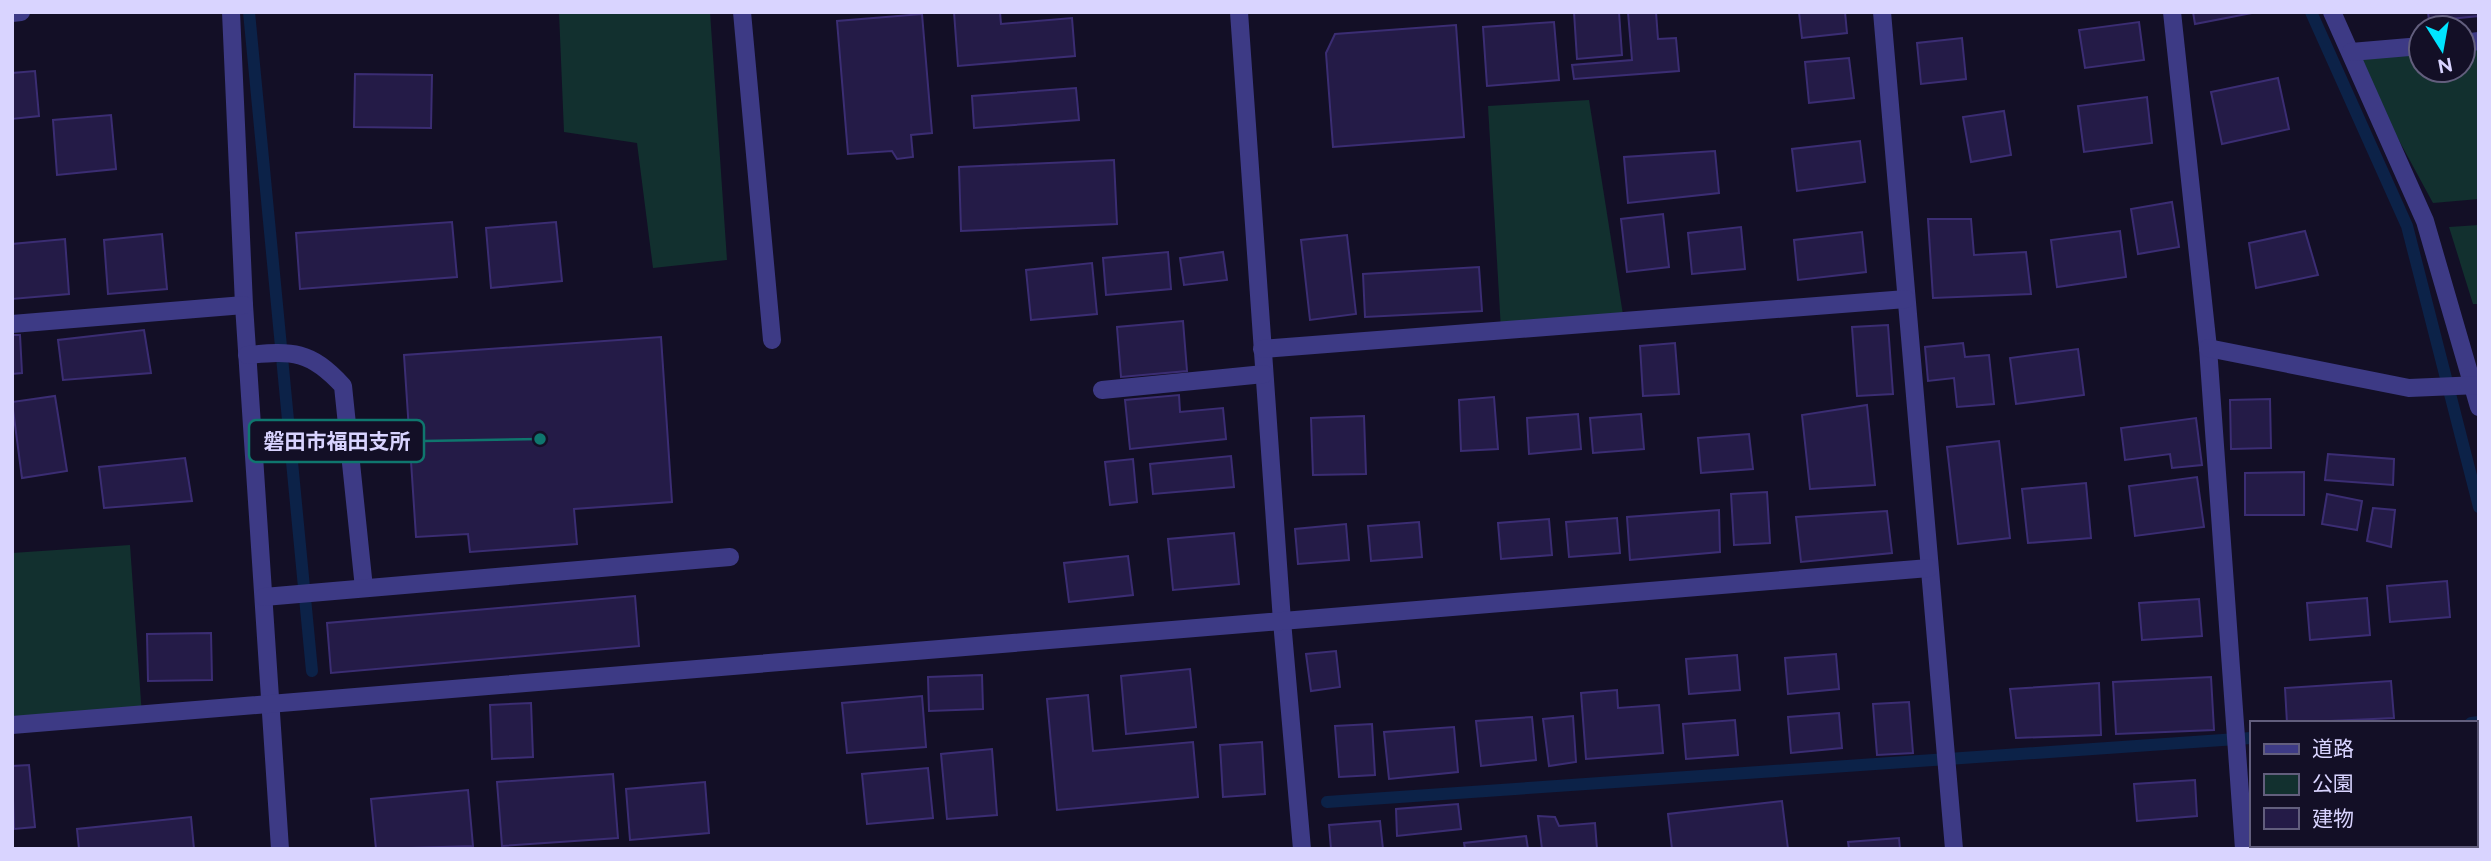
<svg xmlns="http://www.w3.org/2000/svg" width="2491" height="861" font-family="Raleway,'Noto Sans JP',sans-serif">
<rect width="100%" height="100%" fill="#130f26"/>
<g fill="#12302f">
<polygon points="559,12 710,12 727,260 653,268 637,143 564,132"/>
<polygon points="2479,41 2479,199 2433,203 2351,52 2421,46 2421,70 2463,70 2463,43"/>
<polygon points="1589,100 1624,321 1501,330 1488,106"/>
<polygon points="2479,225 2479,304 2473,304 2449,227"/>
<polygon points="130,545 142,716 12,725 12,553"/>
</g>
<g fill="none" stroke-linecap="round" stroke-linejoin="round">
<g stroke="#0c2248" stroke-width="12">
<polyline points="249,12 312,671"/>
<polyline points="2311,12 2407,226 2479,507"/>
<polyline points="2471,723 2479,722"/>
<polyline points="1327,802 2251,738"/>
</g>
</g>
<g fill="#241b47" stroke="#3b2d73" stroke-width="2">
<polygon points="954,12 1000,12 1001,24 1072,18 1075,56 958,66"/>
<polygon points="1574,12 1619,12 1622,55 1577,59"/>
<polygon points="1628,12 1656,12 1658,39 1676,38 1679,71 1574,79 1572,65 1632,60"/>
<polygon points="1799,12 1845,12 1847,33 1802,38"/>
<polygon points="2193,12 2257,12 2195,24"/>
<polygon points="2428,12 2479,12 2479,16 2429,21"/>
<polygon points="922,14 932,133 911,135 913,157 897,159 892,151 848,154 837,21"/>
<polygon points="1554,22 1559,80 1487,86 1483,27"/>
<polygon points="2139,22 2144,60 2085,68 2079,30"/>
<polygon points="1456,25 1464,137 1333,147 1326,53 1335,34"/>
<polygon points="1962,38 1966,79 1921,84 1917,43"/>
<polygon points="1849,58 1854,98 1809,103 1805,62"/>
<polygon points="35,71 39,116 12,119 12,73"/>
<polygon points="355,74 432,75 431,128 354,127"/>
<polygon points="2278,78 2289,129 2222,144 2211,92"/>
<polygon points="1076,88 1079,120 974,128 972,96"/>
<polygon points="2147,97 2152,143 2084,152 2078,106"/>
<polygon points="2004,111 2011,155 1971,162 1963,117"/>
<polygon points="111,115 116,169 57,175 53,120"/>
<polygon points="1860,141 1865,182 1797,191 1792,149"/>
<polygon points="1715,151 1719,193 1628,203 1624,157"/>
<polygon points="1114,160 1117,224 961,231 959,167"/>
<polygon points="2172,202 2179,247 2138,254 2131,209"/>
<polygon points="1663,214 1669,267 1627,272 1621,219"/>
<polygon points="1928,219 1971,219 1974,255 2026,252 2031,294 1933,298"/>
<polygon points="452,222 457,277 300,289 296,233"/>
<polygon points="556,222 562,281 491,288 486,228"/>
<polygon points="1741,227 1745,269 1692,274 1688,233"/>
<polygon points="2120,231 2126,277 2057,287 2051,240"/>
<polygon points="2305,231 2318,275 2256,288 2249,243"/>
<polygon points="1862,232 1866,272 1798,280 1794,240"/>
<polygon points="162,234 167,289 108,294 104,240"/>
<polygon points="1347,235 1356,314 1310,320 1301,240"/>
<polygon points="65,239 69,294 12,299 12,244"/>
<polygon points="1168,252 1171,289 1106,295 1103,258"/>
<polygon points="1223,252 1227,280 1184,285 1180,258"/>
<polygon points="1092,263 1097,314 1031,320 1026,270"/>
<polygon points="1479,267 1482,311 1365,317 1363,274"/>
<polygon points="1183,321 1187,371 1121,377 1117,327"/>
<polygon points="1888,325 1893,394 1857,396 1852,327"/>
<polygon points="144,330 151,373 63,380 58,340"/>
<polygon points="12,335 20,335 22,373 12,374"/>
<polygon points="661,337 672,502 574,509 577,544 470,552 468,534 416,537 404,355"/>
<polygon points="1675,343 1679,394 1643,396 1640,346"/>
<polygon points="1963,343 1965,357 1989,355 1994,404 1957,407 1954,378 1928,381 1925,347"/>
<polygon points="2078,349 2084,395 2016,404 2010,358"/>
<polygon points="1179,395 1180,412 1223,408 1226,439 1130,449 1125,400"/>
<polygon points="55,396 67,471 22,478 12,402"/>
<polygon points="1494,397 1498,449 1461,451 1459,400"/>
<polygon points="2270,399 2271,448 2231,449 2230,400"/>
<polygon points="1867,405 1875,485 1810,489 1802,415"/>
<polygon points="1578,414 1581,449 1529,454 1527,418"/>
<polygon points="1641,414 1644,449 1593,453 1590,418"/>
<polygon points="1364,416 1366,474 1313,475 1311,418"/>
<polygon points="2196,418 2202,465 2172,468 2170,454 2125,460 2121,428"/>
<polygon points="1749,434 1753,469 1701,473 1698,438"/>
<polygon points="1999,441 2010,538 1958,544 1947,447"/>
<polygon points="2328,454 2394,459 2393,485 2325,480"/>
<polygon points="1231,456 1234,487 1153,494 1150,464"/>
<polygon points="185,458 192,501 104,508 99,467"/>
<polygon points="1133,459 1137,502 1110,505 1105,462"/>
<polygon points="2304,472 2304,515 2245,515 2245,473"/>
<polygon points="2197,477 2204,527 2135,536 2129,486"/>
<polygon points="2086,483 2091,538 2028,543 2022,489"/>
<polygon points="1767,492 1770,543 1734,545 1731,494"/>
<polygon points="2327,494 2362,501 2357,530 2322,524"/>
<polygon points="2373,508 2395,510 2391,547 2367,541"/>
<polygon points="1719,510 1720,552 1630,560 1627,517"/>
<polygon points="1887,511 1892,553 1801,562 1796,517"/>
<polygon points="1617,518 1620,553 1569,557 1566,522"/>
<polygon points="1549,519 1552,555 1501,559 1498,523"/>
<polygon points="1419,522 1422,557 1371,561 1368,526"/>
<polygon points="1346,524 1349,560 1298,564 1295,529"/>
<polygon points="1234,533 1239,584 1173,590 1168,539"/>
<polygon points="1128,556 1133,595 1069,602 1064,563"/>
<polygon points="2447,581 2450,617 2390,622 2387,586"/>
<polygon points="635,596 639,646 331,673 327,623"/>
<polygon points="2367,598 2370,635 2310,640 2307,603"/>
<polygon points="2199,599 2202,636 2142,640 2139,603"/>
<polygon points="211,633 212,680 148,681 147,634"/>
<polygon points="1336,651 1340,687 1311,691 1306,654"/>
<polygon points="1836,654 1839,689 1788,694 1785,658"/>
<polygon points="1737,655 1740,690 1689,694 1686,659"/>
<polygon points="1190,669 1196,727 1126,734 1121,676"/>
<polygon points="982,675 983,709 929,711 928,677"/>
<polygon points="2211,677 2214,730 2116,734 2113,682"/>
<polygon points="2391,681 2394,718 2287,723 2285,688"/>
<polygon points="2099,683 2101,735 2016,738 2010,689"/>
<polygon points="1617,690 1618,708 1659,705 1663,753 1586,759 1581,693"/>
<polygon points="1088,695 1093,751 1193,742 1198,797 1057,810 1047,699"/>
<polygon points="922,696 926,747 847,753 842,703"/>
<polygon points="1909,702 1913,753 1877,755 1873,704"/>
<polygon points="531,703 533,757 492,759 490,705"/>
<polygon points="1839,713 1842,748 1791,753 1788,717"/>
<polygon points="1573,716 1576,762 1549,766 1543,719"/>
<polygon points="1532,717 1536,760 1481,766 1476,721"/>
<polygon points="1735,720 1738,755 1686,759 1683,724"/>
<polygon points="1372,724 1375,775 1339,777 1335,726"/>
<polygon points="1454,727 1458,772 1389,779 1384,732"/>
<polygon points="1262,742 1265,794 1223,797 1220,745"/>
<polygon points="992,749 997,815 947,819 941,754"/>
<polygon points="29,765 35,827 14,829 12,766"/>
<polygon points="928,768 933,818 867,824 862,774"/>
<polygon points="613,774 618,838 502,846 497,782"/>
<polygon points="2195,780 2197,816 2137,821 2134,784"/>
<polygon points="705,782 709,833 630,840 626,789"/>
<polygon points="468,790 473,846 376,849 371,799"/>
<polygon points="1782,801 1788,849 1672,849 1668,814"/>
<polygon points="1458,804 1461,829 1397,836 1396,809"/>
<polygon points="1538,816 1555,817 1559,826 1595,823 1597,849 1542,849"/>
<polygon points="191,817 194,849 79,849 77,829"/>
<polygon points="1380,821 1383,849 1331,849 1329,825"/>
<polygon points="1526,836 1528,849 1465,849 1464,843"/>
<polygon points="1899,838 1900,849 1849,849 1848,842"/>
</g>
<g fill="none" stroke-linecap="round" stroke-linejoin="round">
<g stroke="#3d3a85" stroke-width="18">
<polyline points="231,12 244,305 280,849"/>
<polyline points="742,12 772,340"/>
<polyline points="1239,12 1282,621 1302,849"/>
<polyline points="1882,12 1954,849"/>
<polyline points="2172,12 2208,348 2244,849"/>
<polyline points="2332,12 2425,221 2479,407"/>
<polyline points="12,13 21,12"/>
<polyline points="2463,43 2479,41"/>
<polyline points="2351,52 2421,46"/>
<polyline points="12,324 244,305"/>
<polyline points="2208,348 2409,388 2479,385"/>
<polyline points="1262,349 1906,299"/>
<path d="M247,355c46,-4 63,-5 96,31l21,202"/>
<polyline points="1102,390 1264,374"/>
<polyline points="264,597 730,557"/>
<polyline points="12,725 1929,568"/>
</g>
</g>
<path fill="none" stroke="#0f766e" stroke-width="2.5" d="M540 439L424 441"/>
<circle fill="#0f766e" stroke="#130f26" stroke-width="2.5" cx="540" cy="439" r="7"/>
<rect fill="#130f26" stroke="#0f766e" stroke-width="2.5" x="249" y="420" width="175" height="42" rx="7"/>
<g font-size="21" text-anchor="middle" font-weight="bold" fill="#d9d4ff">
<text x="337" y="449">磐田市福田支所</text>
</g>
<rect width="2491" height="861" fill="none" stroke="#d9d4ff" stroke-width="28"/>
<rect x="2250" y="721" width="228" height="126" fill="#130f26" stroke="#625e7d" stroke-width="2"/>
<rect x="2264" y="744" width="35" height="10" fill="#3d3a85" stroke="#625e7d" stroke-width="2"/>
<text x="2312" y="756" font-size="21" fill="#d9d4ff">道路</text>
<rect x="2264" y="774" width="35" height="21" fill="#12302f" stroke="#625e7d" stroke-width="2"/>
<text x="2312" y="791" font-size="21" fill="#d9d4ff">公園</text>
<rect x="2264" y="808" width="35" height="21" fill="#241b47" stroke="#625e7d" stroke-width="2"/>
<text x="2312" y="826" font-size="21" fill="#d9d4ff">建物</text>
<g transform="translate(2442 49) rotate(169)"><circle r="33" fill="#130f26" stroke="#625e7d" stroke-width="2"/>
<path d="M0-5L12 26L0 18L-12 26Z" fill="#00e5ff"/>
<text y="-10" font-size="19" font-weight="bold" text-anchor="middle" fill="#d9d4ff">N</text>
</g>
</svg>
